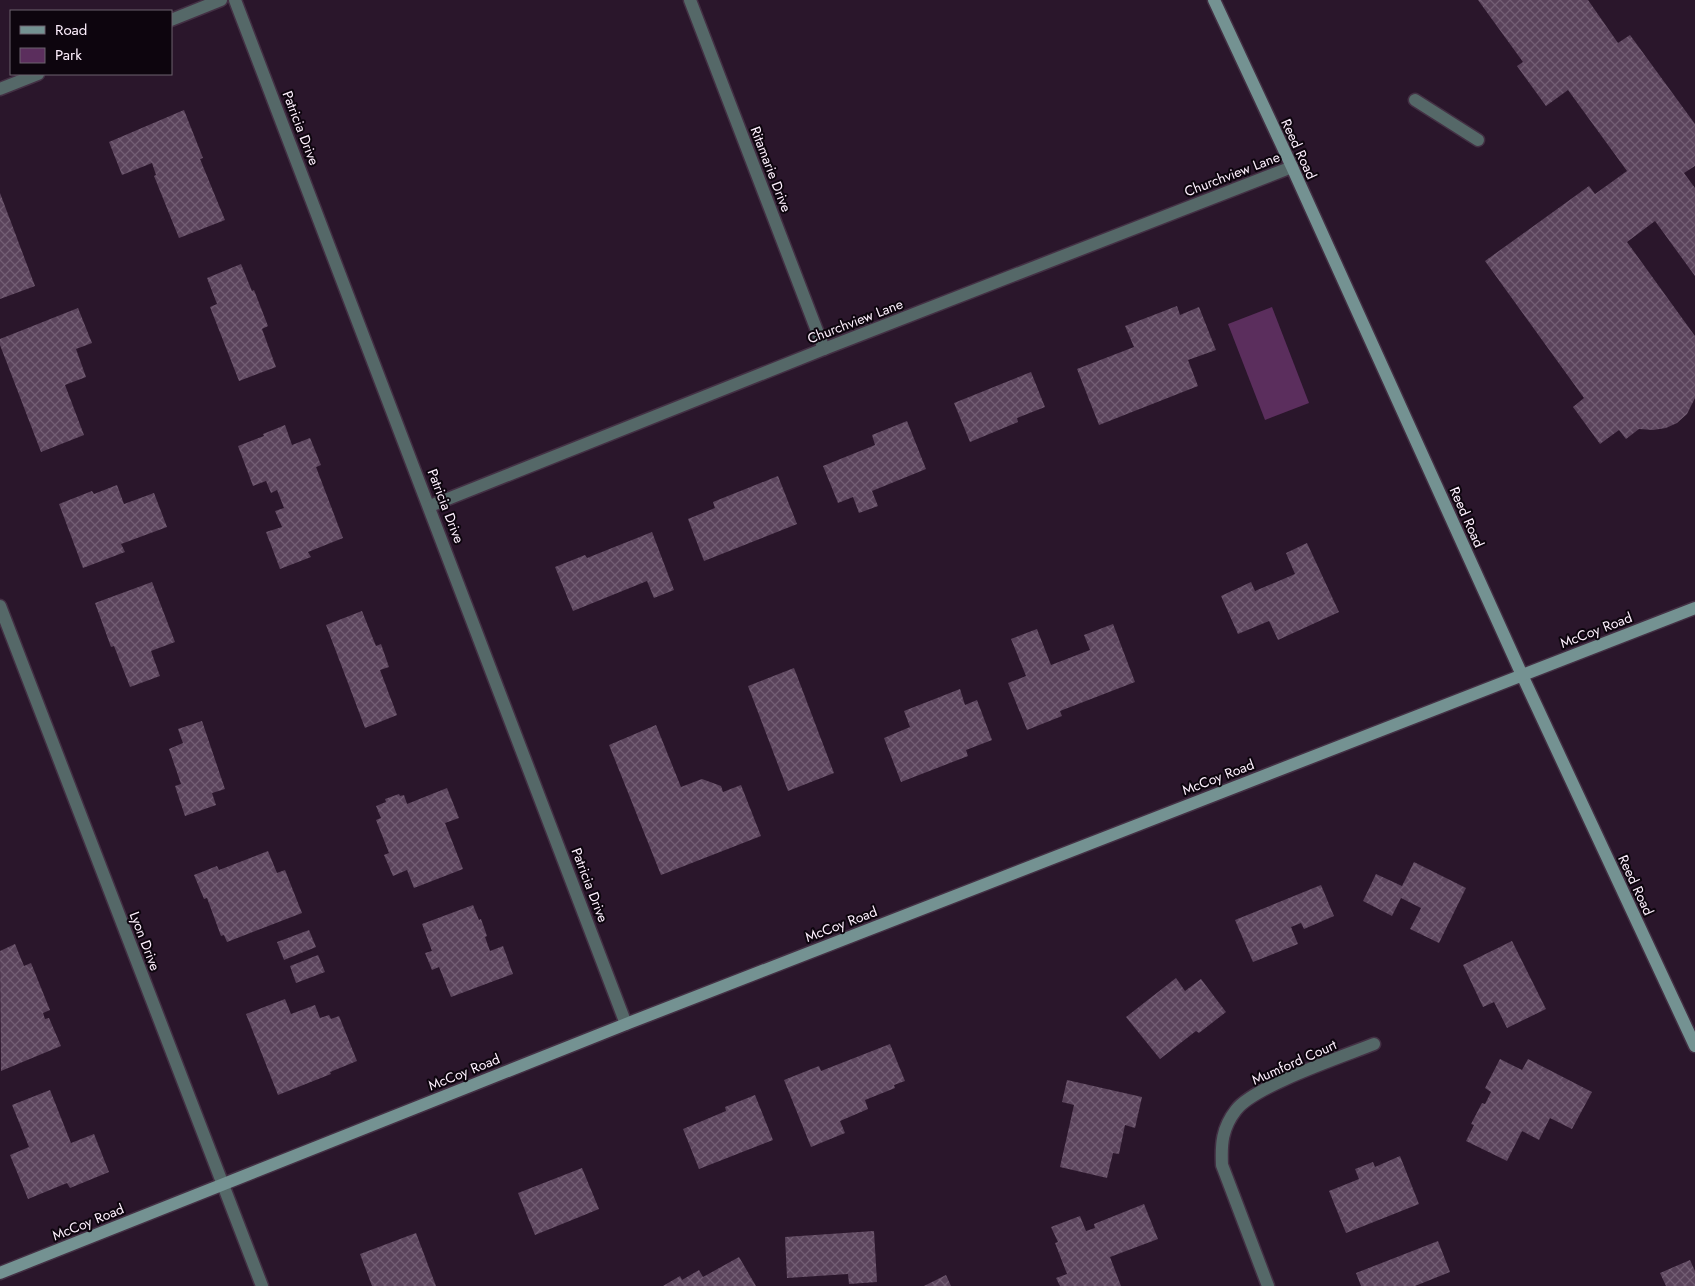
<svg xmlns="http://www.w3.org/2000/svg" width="1695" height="1286" font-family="Jost,sans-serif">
<defs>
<pattern id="building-cross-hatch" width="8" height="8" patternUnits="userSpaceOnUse" patternTransform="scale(1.25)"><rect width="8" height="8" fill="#5a435b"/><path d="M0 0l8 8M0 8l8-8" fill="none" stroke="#735e74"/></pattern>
</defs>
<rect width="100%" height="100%" fill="#2a162b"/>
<polygon fill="#5b2e5d" points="1272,307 1309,403 1265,420 1228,324"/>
<g fill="url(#building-cross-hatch)">
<polygon points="1478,0 1588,0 1618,43 1630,35 1695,124 1695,166 1684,173 1695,188 1695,276 1655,221 1627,242 1695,336 1695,398 1687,414 1677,423 1666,428 1653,430 1639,429 1626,439 1619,430 1600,444 1573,407 1584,398 1485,261 1589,186 1595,194 1627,171 1568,90 1546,106 1517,66 1523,62"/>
<polygon points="184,110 203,158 200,159 225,220 179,238 154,176 156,175 152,163 122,175 109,142"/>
<polygon points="0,193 35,286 0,299"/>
<polygon points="241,264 252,291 254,290 268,326 262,329 276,367 239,381 210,307 217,304 207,278"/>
<polygon points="1177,306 1180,315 1199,307 1216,350 1188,360 1198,386 1099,425 1077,369 1134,347 1125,326"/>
<polygon points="78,308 92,343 76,349 86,377 65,385 84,435 41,452 0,345 0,339"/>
<polygon points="1031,372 1045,407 1017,418 1018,422 970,442 954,403"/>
<polygon points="907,421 926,469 872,491 878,506 859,513 853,497 838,503 823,466 875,445 872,435"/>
<polygon points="285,425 292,445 310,438 321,465 316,467 343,538 308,552 311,557 280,569 266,532 282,527 275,511 284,508 277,490 271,493 266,481 253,486 238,446 264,436 263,434"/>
<polygon points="778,476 797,524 704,561 688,519 715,508 713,502"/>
<polygon points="117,485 124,504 154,493 167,527 121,544 125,552 83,568 59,504 92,491 94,494"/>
<polygon points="652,532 674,590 654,598 647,581 573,611 555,567 585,555 587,558"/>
<polygon points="1307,543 1339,612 1278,640 1269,621 1238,634 1221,596 1251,582 1255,591 1295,574 1286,553"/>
<polygon points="152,582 175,642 151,651 160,676 130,687 114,646 111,647 95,603"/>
<polygon points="362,611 376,646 381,644 389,667 380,670 397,715 365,728 326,625"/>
<polygon points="1113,624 1135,682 1060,711 1062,716 1027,730 1008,683 1026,676 1011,639 1037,629 1051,665 1090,650 1084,635"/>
<polygon points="794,668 834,773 788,791 748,686"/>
<polygon points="960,689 965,705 977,700 992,740 966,750 968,756 901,782 884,738 910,727 904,711"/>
<polygon points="202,721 225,789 212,793 216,805 185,816 175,786 181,784 169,749 183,743 178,729"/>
<polygon points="656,725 681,787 702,779 721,786 723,792 741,785 761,836 661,875 609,745"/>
<polygon points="447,788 459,818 445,823 463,869 414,888 407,870 393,876 384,855 389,853 376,820 381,818 376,806 386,802 385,799 399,794 400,796 404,795 407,804"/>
<polygon points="268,851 277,873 285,870 302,913 227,942 224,935 221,936 207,898 204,899 194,875 217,866 219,870"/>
<polygon points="1414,862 1466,888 1439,943 1410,929 1421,908 1401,898 1392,916 1363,901 1376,874 1402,886"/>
<polygon points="1321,885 1334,916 1304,929 1301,923 1291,927 1298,944 1253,962 1235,920"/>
<polygon points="473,905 479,920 481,919 487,936 485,937 490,951 503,946 513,974 451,997 439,967 432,970 425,953 432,951 422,924"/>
<polygon points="309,930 316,947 284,960 277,942"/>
<polygon points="1512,941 1546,1009 1507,1028 1494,1002 1483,1007 1463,965"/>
<polygon points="15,944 24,966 31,963 50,1010 43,1013 45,1019 49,1018 61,1046 1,1071 0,951"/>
<polygon points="318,955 325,972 296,983 290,966"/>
<polygon points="1176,978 1185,991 1201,979 1226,1012 1199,1033 1196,1031 1160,1059 1126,1017"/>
<polygon points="285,999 291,1014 315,1005 320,1018 329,1015 331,1019 339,1016 357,1061 330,1072 331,1074 278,1095 246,1014"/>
<polygon points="890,1044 905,1081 894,1085 895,1088 865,1100 868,1109 840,1121 845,1133 811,1147 784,1080 819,1066 821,1071"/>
<polygon points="1500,1059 1522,1070 1528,1059 1592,1092 1572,1129 1550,1118 1539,1140 1522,1131 1507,1161 1466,1141 1474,1125 1471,1124 1482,1103 1485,1104 1491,1092 1485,1088"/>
<polygon points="1067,1080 1142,1097 1135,1128 1125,1125 1119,1154 1113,1153 1107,1178 1060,1167 1074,1105 1062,1102"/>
<polygon points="50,1090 71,1143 94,1134 109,1172 70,1188 67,1183 28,1199 10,1155 29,1147 12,1105"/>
<polygon points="755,1095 773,1140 699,1169 683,1129 726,1111 725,1107"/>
<polygon points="1400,1156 1419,1204 1346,1233 1329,1191 1359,1179 1355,1169 1373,1162 1375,1167"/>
<polygon points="582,1168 599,1209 535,1235 518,1193"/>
<polygon points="1144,1204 1158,1239 1110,1257 1121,1286 1060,1286 1056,1278 1067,1274 1055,1243 1058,1242 1051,1227 1080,1216 1086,1231 1095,1228 1094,1224"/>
<polygon points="874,1231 877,1282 849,1284 848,1274 787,1278 785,1237"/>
<polygon points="416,1233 436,1286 372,1286 360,1254"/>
<polygon points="1438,1241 1450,1272 1415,1286 1361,1286 1356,1273"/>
<polygon points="739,1257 756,1286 663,1286 680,1276 682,1280 699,1270 703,1277"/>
<polygon points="1690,1260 1695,1271 1695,1286 1666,1286 1660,1273"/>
<polygon points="946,1275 951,1286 924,1286"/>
</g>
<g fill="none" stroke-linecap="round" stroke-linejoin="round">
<defs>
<polyline id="lane" points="1415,100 1478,140"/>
<g id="street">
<polyline points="235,0 626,1024"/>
<polyline points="690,0 824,349"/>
<polyline points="171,20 221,0"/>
<polyline points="0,89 38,74"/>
<polyline points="430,506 824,349 1292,167"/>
<polyline points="0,606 262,1286"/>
<path d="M1268,1286l-46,-121c-1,-21 0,-37 14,-55 18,-24 108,-54 138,-66"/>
</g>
<g id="secondary">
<polyline points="1214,0 1292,167 1522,675 1695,1046"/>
<polyline points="0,1273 626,1024 1695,608"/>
</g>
</defs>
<use href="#lane" stroke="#433044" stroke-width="15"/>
<use href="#street" stroke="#433044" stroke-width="15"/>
<use href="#secondary" stroke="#433044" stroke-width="15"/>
<use href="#lane" stroke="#556868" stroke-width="12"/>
<use href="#street" stroke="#556868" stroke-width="12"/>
<use href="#secondary" stroke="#749292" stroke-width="12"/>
</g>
<g text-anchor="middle" stroke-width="4" stroke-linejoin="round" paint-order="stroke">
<g font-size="14" fill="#fef0fe" stroke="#0d050e">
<text transform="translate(301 128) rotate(69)" y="5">Patricia Drive</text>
<text transform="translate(1299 149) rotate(65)" y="5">Reed Road</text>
<text transform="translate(771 169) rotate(69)" y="5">Ritamarie Drive</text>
<text transform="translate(1232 174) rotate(-21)" y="5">Churchview Lane</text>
<text transform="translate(855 321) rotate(-21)" y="5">Churchview Lane</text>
<text transform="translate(446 506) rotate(69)" y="5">Patricia Drive</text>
<text transform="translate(1467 517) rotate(66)" y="5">Reed Road</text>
<text transform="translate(1596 630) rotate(-21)" y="5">McCoy Road</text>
<text transform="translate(1218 777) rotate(-21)" y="5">McCoy Road</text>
<text transform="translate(590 885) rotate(69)" y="5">Patricia Drive</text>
<text transform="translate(1636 885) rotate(65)" y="5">Reed Road</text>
<text transform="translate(841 924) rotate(-21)" y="5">McCoy Road</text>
<text transform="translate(145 941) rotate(69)" y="5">Lyon Drive</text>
<text transform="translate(1294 1062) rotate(-24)" y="5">Mumford Court</text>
<text transform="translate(464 1072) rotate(-22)" y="5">McCoy Road</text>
<text transform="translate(88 1222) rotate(-22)" y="5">McCoy Road</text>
</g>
</g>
<rect x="10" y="10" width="162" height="65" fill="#0d050e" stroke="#6d636e"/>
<rect x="20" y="26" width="25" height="8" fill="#749292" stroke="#6d636e"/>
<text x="55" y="35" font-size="15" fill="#fef0fe">Road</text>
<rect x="20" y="48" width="25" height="15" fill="#5b2e5d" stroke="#6d636e"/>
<text x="55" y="60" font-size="15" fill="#fef0fe">Park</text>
</svg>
